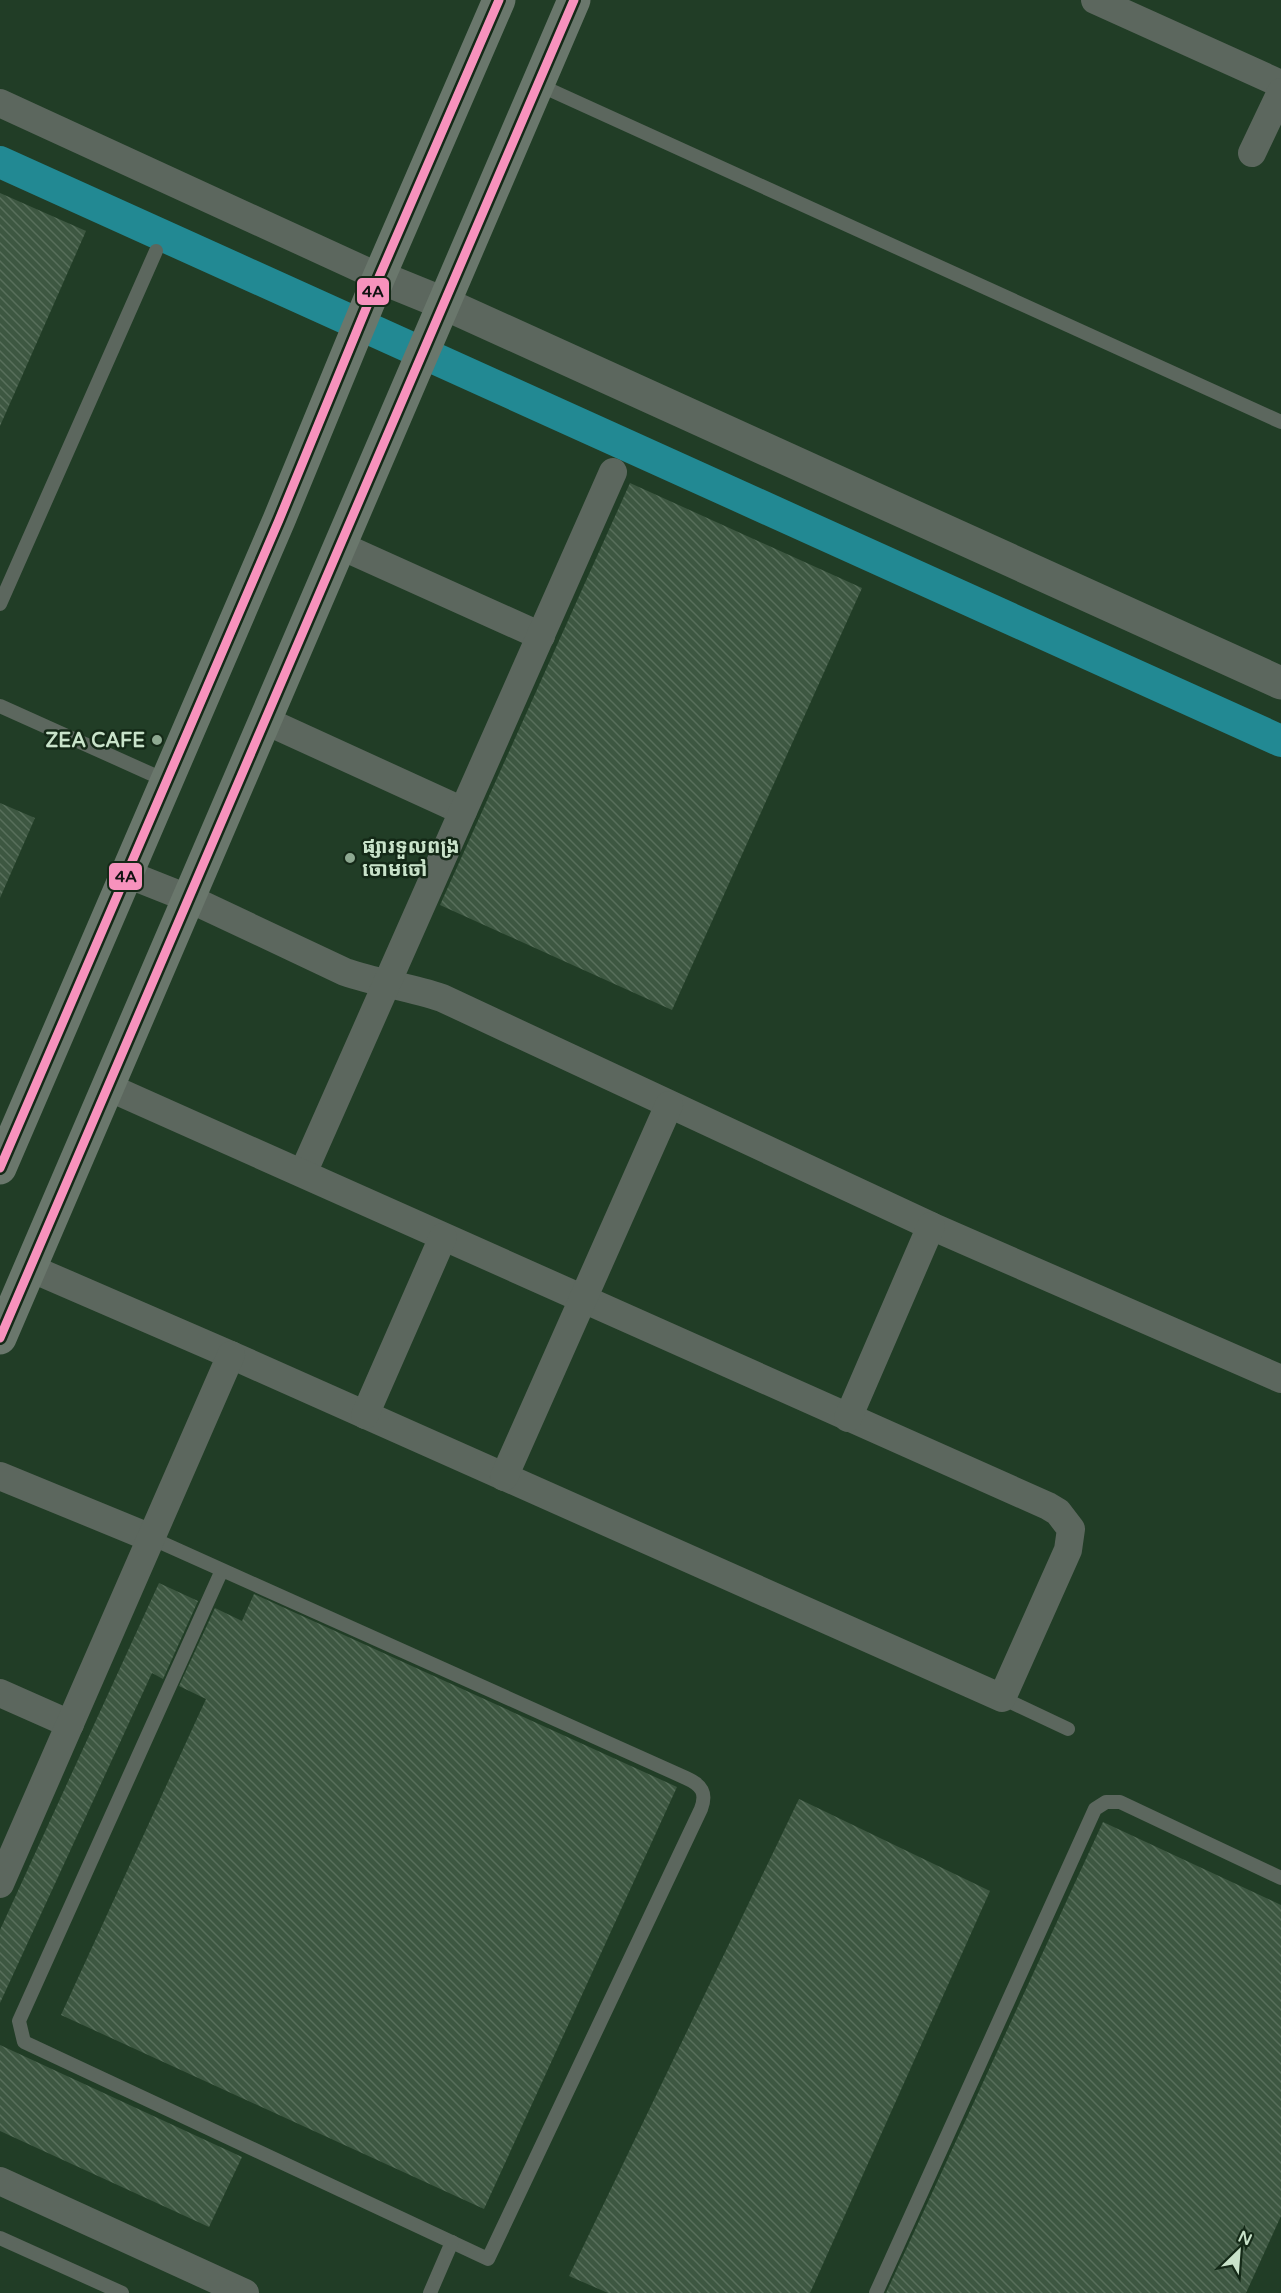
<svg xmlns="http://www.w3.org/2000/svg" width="1281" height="2293" font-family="'Varela Round','Noto Sans Khmer',sans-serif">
<defs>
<pattern id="building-back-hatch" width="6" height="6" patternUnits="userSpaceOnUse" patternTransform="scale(1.5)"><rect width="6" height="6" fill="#3d5741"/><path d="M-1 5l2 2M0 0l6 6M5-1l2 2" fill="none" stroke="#586f5b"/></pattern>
</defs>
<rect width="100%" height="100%" fill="#213d26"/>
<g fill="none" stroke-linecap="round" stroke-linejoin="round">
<polyline stroke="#228993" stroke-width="32" points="0,162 1281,741"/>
</g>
<g fill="url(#building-back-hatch)">
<polygon points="0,193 86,231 0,426"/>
<polygon points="630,483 862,588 672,1010 440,905"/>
<polygon points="0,803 35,818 0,898"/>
<polygon points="159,1583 198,1601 163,1679 152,1673 0,2003 0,1930"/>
<polygon points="254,1594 677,1787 484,2209 61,2015 206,1699 179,1686 215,1608 242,1621"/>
<polygon points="799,1799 990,1891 810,2293 608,2293 569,2276"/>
<polygon points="1103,1822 1281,1905 1281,2216 1246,2293 886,2293"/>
<polygon points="0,2045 242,2157 209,2227 0,2131"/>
</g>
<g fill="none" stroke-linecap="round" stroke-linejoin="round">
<g stroke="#5c675e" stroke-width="14">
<polyline points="537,84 1281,422"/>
<polyline points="0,604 156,251"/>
<polyline points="0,706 167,781"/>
<path d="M151,1538l535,240c16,7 21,15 15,31l-213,450 -464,-217 -5,-21 203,-451"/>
<polyline points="1002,1698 1068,1729"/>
<polyline points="0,2238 122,2293"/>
<polyline points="430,2293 452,2242"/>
<polyline points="876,2293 1095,1809 1106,1802 1120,1802 1281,1878"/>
</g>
<g stroke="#5c675e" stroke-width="28">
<polyline points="1095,0 1281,84"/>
<polyline points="0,103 379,277"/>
<polyline points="1252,153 1281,92"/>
<polyline points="341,546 541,636"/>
<polyline points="266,721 463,811"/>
<path d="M127,874l63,25 155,73c32,11 65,15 97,26l489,228 350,153"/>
<polyline points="303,1173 613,472"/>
<polyline points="30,1268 231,1355 1002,1698 1068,1550 1071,1529 1058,1512 1048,1506 108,1087"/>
<polyline points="365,1415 443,1237"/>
<polyline points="848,1418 931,1226"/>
<polyline points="0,1476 151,1538"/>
<polyline points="504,1477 669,1105"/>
<polyline points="0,1693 70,1724"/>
<polyline points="0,1884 231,1355"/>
<polyline points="0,2181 245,2293"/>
</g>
<polyline stroke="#5c675e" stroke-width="33" points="379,277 443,303 1281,683"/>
<g stroke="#6a776c" stroke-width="33">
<polyline points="0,1168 279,520 379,277 499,0"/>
<polyline points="0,1338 574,0"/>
</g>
<defs>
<g id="bus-1">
<polyline points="0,1168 279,520 379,277 499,0"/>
<polyline points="0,1338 574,0"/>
</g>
</defs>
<use href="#bus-1" stroke="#142917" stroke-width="14"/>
<use href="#bus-1" stroke="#f792bd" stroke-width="9"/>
</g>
<g fill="#8ea991" stroke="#142917" stroke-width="2">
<circle cx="157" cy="740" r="6"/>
<circle cx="350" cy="858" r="6"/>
</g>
<g text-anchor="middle" stroke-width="5" stroke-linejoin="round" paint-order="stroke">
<g font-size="20" font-weight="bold" fill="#c9e3ca" stroke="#142917" text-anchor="end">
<text x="145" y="747">ZEA CAFE</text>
<text x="362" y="853" text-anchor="start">ផ្សារទួលពង្រ<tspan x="362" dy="23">ចោមចៅ</tspan></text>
</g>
</g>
<g stroke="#142917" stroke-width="2">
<rect x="356" y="277" width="34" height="29" rx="6" fill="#f792bd"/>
<rect x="108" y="862" width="35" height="29" rx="6" fill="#f792bd"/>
</g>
<g font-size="16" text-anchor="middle" font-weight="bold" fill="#111">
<text x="373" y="297">4A</text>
<text x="126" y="882">4A</text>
</g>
<g transform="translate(1239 2251) rotate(25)" stroke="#142917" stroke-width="4.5" paint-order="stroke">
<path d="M0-4.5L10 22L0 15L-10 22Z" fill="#c9e3ca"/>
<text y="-9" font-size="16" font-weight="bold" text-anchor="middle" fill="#c9e3ca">N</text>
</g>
</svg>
